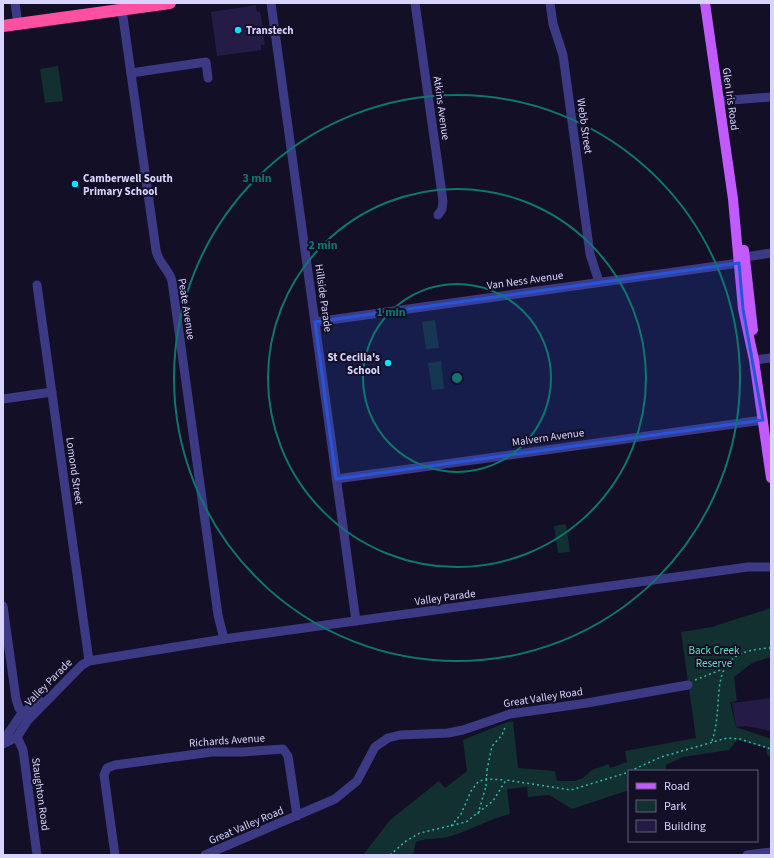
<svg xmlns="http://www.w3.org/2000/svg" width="774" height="858" font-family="'Source Sans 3',sans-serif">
<rect width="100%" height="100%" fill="#130f26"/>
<g fill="#12302f">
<polygon points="58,66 63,101 45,103 40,69"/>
<polygon points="435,320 439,348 426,349 422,322"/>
<polygon points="441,361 444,389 432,390 428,363"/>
<polygon points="566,524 570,552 558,553 554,526"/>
<path d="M771,608v49l-19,6 -18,14 3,24 -7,1 6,25 35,12v18l-4,-2 -1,-7 -29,-8 -8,10 -46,7 -17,8v4l-3,2h-34v19l-57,19 -23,-14 -21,2 -1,-10 -20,2 3,25c-21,5 -39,16 -59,22 -11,4 -24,1 -35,6l-3,13h-50l27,-35 49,-39 6,7 22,-17 -4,-31 39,-16 11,-3 5,47 37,3 2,10h18l8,-3 9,-8 17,-6 1,4 17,-6 -2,-11 71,-13 -15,-106 31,-5z"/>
</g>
<g fill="#241b47">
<polygon points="256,5 257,12 259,11 261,16 265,45 261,45 261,50 217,56 211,12"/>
<polygon points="771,698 771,731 746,726 736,727 732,703"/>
</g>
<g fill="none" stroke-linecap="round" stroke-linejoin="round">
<g stroke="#2fb8b0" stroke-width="1.5" stroke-dasharray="2 3" stroke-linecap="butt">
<polyline points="695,680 723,669"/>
<path d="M712,741c15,-45 -11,-90 59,-93"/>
<polyline points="487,770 492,746 502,735 506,725"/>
<polyline points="630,771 661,757 727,738 740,739 771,749"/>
<polyline points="478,814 486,786"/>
<polyline points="451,826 461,814 471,791 478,782 485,779 505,780"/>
<polyline points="390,855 406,841 420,833 466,822 493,801 506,780 571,790 629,772"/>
</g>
<g stroke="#3d3a85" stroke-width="9">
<polyline points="15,3 18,24"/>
<polyline points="271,3 356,621"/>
<polyline points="415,3 443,201 442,209 438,215"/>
<polyline points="550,3 553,24 563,55 590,254 599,282"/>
<path d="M122,10l34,240c2,13 13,19 16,31l46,334 6,24"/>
<polyline points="131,73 206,62 208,78"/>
<polyline points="719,101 771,97"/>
<polyline points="741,262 745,257 771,253"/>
<polyline points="37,285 89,661"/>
<polyline points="315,322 739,263"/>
<polyline points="754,360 771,358"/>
<polyline points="3,399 52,392"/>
<polyline points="336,479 763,420"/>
<polyline points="3,606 16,699 19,708 26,717"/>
<polyline points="17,737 23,750 37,855"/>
<polyline points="3,741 22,713 40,701"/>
<polyline points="3,744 17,737 28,720 82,665 89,661 224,639 748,567 771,567"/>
<polyline points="115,855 104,775 107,768 115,765 212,752 242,752 283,749 288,756 297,816"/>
<polyline points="205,855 335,799 357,781 375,747 388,738 400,735 448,733 463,730 510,714 587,703 688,685"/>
<polyline points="747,855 771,852"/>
</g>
<g stroke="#c25bff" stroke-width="10">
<polyline points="705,3 733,199 743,309 754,360 771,478"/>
<polyline points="744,250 753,330"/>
</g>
<polyline stroke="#ff4fa3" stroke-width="12" points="3,26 170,3"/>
<polyline stroke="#2fb8b0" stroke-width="1.5" stroke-dasharray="2 3" stroke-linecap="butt" points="486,786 487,770"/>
</g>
<path fill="#2655da" fill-opacity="0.2" stroke="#2655da" stroke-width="3" stroke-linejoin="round" d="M739,263l4,46 20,111 -427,59 -21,-157z"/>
<g fill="none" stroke="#0f766e" stroke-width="2">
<circle cx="457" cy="378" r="94"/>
<circle cx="457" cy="378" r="189"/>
<circle cx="457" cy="378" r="283"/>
</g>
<g fill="#00e5ff" stroke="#130f26" stroke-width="1.5">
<circle cx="238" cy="30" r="4"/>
<circle cx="75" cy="184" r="4"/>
<circle cx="388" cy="363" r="4"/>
</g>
<g text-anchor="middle" stroke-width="4" stroke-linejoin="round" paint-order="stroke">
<g font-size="11" font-weight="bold" fill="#d9d4ff" stroke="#130f26" text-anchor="start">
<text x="246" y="34">Transtech</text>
<text x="83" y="182">Camberwell South<tspan x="83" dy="13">Primary School</tspan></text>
<text x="380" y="361" text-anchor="end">St Cecilia's<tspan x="380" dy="13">School</tspan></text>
</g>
<g font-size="11" fill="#d9d4ff" stroke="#130f26">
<text transform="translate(731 99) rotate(82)" y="4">Glen Iris Road</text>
<text transform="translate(442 108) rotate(82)" y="4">Atkins Avenue</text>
<text transform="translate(585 126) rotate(82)" y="4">Webb Street</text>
<text transform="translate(525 280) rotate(-8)" y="4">Van Ness Avenue</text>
<text transform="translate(324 298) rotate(82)" y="4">Hillside Parade</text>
<text transform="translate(187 309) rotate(81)" y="4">Peate Avenue</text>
<text transform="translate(548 437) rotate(-8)" y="4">Malvern Avenue</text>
<text transform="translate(75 471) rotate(82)" y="4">Lomond Street</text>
<text transform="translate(445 597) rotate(-8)" y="4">Valley Parade</text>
<text transform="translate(48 682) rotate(-45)" y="4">Valley Parade</text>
<text transform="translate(543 697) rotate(-9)" y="4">Great Valley Road</text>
<text transform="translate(227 740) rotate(-4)" y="4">Richards Avenue</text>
<text transform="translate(41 794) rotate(82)" y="4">Staughton Road</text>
<text transform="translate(246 825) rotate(-23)" y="4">Great Valley Road</text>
</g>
<g font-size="11" fill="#5fe0c0" stroke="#130f26">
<text x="714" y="654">Back Creek<tspan x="714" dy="13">Reserve</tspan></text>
</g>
</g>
<circle cx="457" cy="378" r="6" fill="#0f766e" stroke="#130f26" stroke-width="2"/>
<g font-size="12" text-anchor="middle" font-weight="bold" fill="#0f766e" stroke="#130f26" stroke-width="4" stroke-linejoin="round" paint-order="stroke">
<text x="257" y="182">3 min</text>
<text x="323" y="249">2 min</text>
<text x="391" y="316">1 min</text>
</g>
<rect width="774" height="858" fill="none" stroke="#d9d4ff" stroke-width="8"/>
<rect x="628" y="770" width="130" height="72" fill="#130f26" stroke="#625e7d"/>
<rect x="636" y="783" width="20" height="6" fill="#c25bff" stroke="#625e7d"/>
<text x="664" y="790" font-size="12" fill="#d9d4ff">Road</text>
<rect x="636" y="800" width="20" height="12" fill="#12302f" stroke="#625e7d"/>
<text x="664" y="810" font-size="12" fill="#d9d4ff">Park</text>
<rect x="636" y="820" width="20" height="12" fill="#241b47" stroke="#625e7d"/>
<text x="664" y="830" font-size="12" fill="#d9d4ff">Building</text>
</svg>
